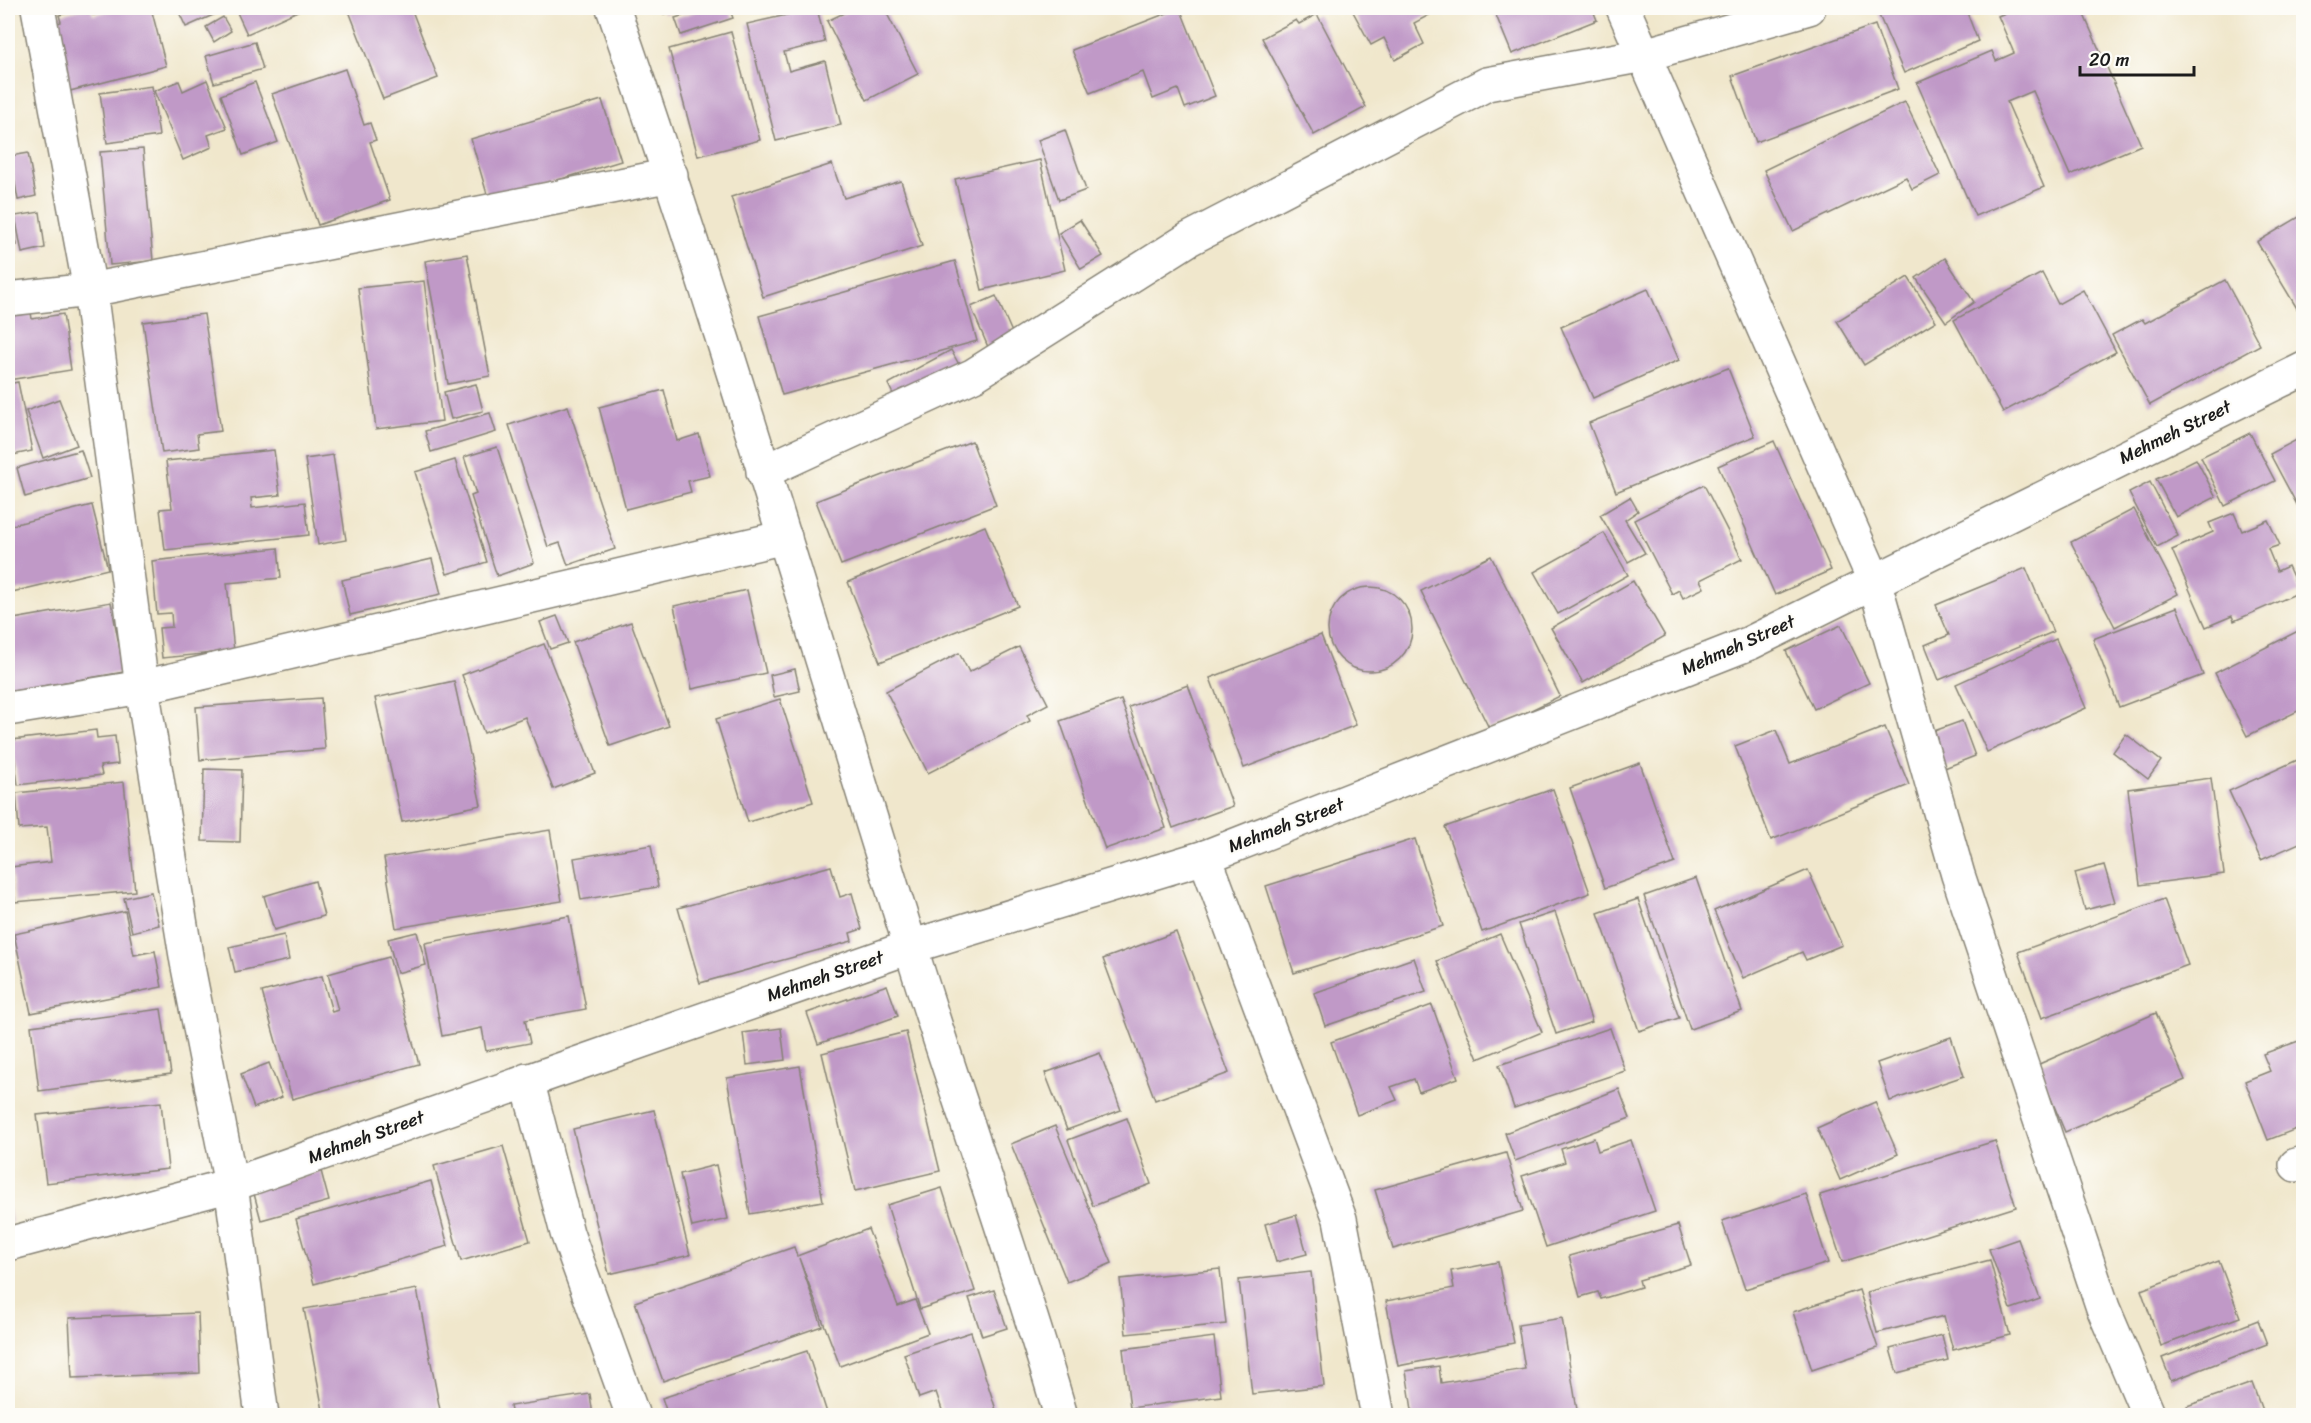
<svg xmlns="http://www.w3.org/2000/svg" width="2311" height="1423" font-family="Sriracha,sans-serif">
<rect width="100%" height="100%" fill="#fdfcf7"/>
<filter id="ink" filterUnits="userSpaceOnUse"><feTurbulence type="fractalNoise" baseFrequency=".0167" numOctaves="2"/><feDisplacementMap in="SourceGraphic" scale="12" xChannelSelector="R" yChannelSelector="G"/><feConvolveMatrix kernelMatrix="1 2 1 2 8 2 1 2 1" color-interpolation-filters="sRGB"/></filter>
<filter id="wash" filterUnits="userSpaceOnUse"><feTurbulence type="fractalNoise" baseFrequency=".008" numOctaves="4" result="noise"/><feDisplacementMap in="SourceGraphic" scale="24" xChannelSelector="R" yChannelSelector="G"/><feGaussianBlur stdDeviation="1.35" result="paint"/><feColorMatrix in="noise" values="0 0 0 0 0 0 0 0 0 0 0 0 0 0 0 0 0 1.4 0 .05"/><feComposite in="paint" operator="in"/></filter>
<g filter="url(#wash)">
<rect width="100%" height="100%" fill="#f0e7cc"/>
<g id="blocks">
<g fill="#c099c7">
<polygon points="87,8 91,8 93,15 121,8 151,8 166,66 70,91 52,25 61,22 59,15"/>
<polygon points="177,8 229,8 186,27"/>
<polygon points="235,8 299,8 300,10 247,34"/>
<polygon points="358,8 411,8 438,78 383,99 349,11"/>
<polygon points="662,8 681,8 664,14"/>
<polygon points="706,8 729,8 733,18 681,35 675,18"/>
<polygon points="817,8 825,42 784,52 789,71 825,61 841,125 776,141 747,24"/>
<polygon points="854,8 884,8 918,74 867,100 827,21"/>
<polygon points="1180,8 1215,96 1185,108 1178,89 1153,99 1143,72 1090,93 1072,50"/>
<polygon points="1351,8 1430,8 1433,13 1414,23 1424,44 1395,60 1384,38 1371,45"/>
<polygon points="1493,8 1592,8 1597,20 1512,54"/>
<polygon points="1891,8 1971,8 1966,10 1978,41 1904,73 1878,13"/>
<polygon points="2017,8 2081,8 2141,145 2070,175 2033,91 2007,102 2044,187 1975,216 1917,83 1992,51 1996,61 2014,53 1998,16"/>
<polygon points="1317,14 1366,107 1314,135 1262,38 1296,20 1299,24"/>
<polygon points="223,17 231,31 214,42 206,27"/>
<polygon points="1875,25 1898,89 1756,142 1732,76"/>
<polygon points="731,32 760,140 698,156 669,49"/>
<polygon points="255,42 263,69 214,83 206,56"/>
<polygon points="345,69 364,125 370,123 376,140 370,142 390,200 318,225 272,94"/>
<polygon points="207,80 227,128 208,135 212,147 183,160 154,91 179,81 183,91"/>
<polygon points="255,82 278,142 243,155 221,95"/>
<polygon points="152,86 159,136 107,143 100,93"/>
<polygon points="602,100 621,161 489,201 471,139"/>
<polygon points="1905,102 1940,175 1912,189 1906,177 1793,231 1764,170"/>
<polygon points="1065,130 1086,190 1059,200 1038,140"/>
<polygon points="143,149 153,261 110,265 100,152"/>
<polygon points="28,153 36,196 18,200 10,156"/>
<polygon points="1040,160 1065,270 982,290 955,179"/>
<polygon points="832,164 844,198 901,181 922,246 763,297 731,197"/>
<polygon points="8,186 17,245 8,246"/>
<polygon points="40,212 45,248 22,253 15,216"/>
<polygon points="2304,214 2304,320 2257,242"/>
<polygon points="1080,220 1103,256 1081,269 1059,233"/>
<polygon points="467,254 490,376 448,384 425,261"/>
<polygon points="1945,258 1974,302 1946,322 1916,278"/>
<polygon points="955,261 977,341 782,395 759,316"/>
<polygon points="2042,273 2058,304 2083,290 2116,352 2003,412 1954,320"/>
<polygon points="1908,277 1936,321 1864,365 1837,321"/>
<polygon points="2225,280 2260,345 2150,405 2112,335 2142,319 2145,323"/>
<polygon points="424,281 442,421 376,429 358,288"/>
<polygon points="1648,289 1679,360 1593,398 1561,327"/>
<polygon points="996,296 1014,337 988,347 971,307"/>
<polygon points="29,299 32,319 63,314 71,370 8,380 8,302"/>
<polygon points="204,314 221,431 197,434 199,448 162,453 143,322"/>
<polygon points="951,350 962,370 898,404 888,384"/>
<polygon points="1728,368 1755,436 1616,492 1589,423"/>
<polygon points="18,382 32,451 8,456 8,384"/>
<polygon points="476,384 483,411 451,419 444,392"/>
<polygon points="664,390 677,441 699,434 710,476 688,481 691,492 626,509 599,407"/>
<polygon points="59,399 77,445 43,458 26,411"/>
<polygon points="568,406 615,549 568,565 560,543 548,547 509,425"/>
<polygon points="490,413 496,432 431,452 425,431"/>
<polygon points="2250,433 2275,481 2225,506 2201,457"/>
<polygon points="2304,436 2304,518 2270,454"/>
<polygon points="972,441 996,505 841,565 816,501"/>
<polygon points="1774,441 1831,570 1775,595 1718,466"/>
<polygon points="497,447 534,563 497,576 471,496 476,494 464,457"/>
<polygon points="81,450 90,478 25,497 17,468"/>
<polygon points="274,450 280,495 251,498 252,508 305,502 309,535 165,550 160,509 172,508 166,461"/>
<polygon points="333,455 346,540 318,545 305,459"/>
<polygon points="2196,459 2216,497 2176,517 2156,479"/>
<polygon points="455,460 487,562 447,574 415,472"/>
<polygon points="2150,482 2178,536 2157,547 2129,493"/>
<polygon points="1704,485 1742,559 1700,580 1704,588 1683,598 1679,590 1672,594 1634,520"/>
<polygon points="1630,497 1638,511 1625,520 1645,553 1628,562 1600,515"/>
<polygon points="92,505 108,569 8,593 8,526"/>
<polygon points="2134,509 2178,594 2115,627 2071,542"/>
<polygon points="2234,513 2242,531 2268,520 2280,545 2268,549 2277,571 2288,566 2300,592 2234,621 2232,616 2206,627 2172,550 2213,532 2209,523"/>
<polygon points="985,526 1018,606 880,662 848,582"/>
<polygon points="1604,533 1628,575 1558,614 1534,572"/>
<polygon points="278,548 281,578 227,583 234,651 162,658 159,628 172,627 171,613 157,614 152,561"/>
<polygon points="1491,556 1560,696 1490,730 1421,591"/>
<polygon points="432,559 441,594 350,615 342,580"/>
<polygon points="2026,568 2053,632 1939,680 1925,645 1949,635 1936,605"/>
<polygon points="1633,581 1665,636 1583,683 1551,628"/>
<circle cx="1370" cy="629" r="42"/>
<polygon points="747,590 766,673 692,689 674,606"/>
<polygon points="111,602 124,672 8,692 8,620"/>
<polygon points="2177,607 2203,675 2119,707 2093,639"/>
<polygon points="557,616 568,643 550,649 540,622"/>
<polygon points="631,622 669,726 610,746 573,642"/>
<polygon points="1841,625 1869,683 1814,709 1786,651"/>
<polygon points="2304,628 2304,708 2247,736 2215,673"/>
<polygon points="1321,635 1356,725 1244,768 1210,678"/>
<polygon points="2056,639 2086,708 1987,752 1956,684"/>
<polygon points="544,644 595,773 553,789 525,717 484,733 462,675"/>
<polygon points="1019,647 1048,704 1027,715 1030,721 928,773 886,691 959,653 969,672"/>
<polygon points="795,669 800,691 774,697 770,675"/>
<polygon points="454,681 481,805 402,822 375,698"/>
<polygon points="1188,685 1233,806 1173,828 1129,707"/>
<polygon points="321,698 325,749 200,760 196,707"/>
<polygon points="780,699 813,802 748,822 716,719"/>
<polygon points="1121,700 1166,828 1105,849 1060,721"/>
<polygon points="1962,721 1975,756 1937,771 1923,735"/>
<polygon points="1885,727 1909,785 1771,840 1735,746 1776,730 1790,764"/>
<polygon points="96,730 97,738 115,736 118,764 100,766 102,775 18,785 12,740"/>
<polygon points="2126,734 2161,761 2148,779 2113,752"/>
<polygon points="2304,757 2304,841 2261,860 2229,791"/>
<polygon points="1640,763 1675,863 1605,888 1570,788"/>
<polygon points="204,769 242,770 240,842 202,841"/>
<polygon points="2211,778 2224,874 2140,885 2128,789"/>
<polygon points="124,782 135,891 15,902 11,867 51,862 47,827 19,829 16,793"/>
<polygon points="1553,789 1590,893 1482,932 1445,827"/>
<polygon points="8,792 12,792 13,810 8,810"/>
<polygon points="550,830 562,901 396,928 384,858"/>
<polygon points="1415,839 1443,926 1294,973 1266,886"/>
<polygon points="651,845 658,887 581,900 574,858"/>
<polygon points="2104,865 2115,902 2085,910 2075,873"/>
<polygon points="831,866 840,897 852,893 862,929 850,933 852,941 700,983 678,908"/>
<polygon points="1808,870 1842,945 1806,960 1802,952 1743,978 1714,911"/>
<polygon points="1696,878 1742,1011 1690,1029 1644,896"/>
<polygon points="315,881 324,916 274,930 264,896"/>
<polygon points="151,892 159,925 132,932 124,898"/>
<polygon points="1638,899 1679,1018 1639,1031 1598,913"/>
<polygon points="2164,899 2188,965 2042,1018 2018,952"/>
<polygon points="125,911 134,955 155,951 162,987 31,1013 14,934"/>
<polygon points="1555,912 1592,1022 1556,1034 1519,924"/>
<polygon points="569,916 586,1009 525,1020 530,1043 486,1051 482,1028 442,1036 425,943"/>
<polygon points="417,932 426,965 397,973 388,939"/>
<polygon points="1176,932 1229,1073 1155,1100 1103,959"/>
<polygon points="1500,934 1542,1032 1478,1059 1437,961"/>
<polygon points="284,935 289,960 235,972 229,947"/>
<polygon points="389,957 419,1064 292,1099 262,992 322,976 332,1012 338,1010 328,974"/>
<polygon points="1414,958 1426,992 1325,1026 1314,993"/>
<polygon points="887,985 898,1016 818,1044 807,1013"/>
<polygon points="1432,1005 1458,1078 1419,1092 1414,1079 1391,1087 1397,1100 1357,1115 1331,1042"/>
<polygon points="161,1009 171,1074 39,1091 31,1026"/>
<polygon points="2156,1013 2185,1080 2065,1132 2037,1065"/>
<polygon points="8,1023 12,1043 8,1044"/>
<polygon points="781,1028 785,1060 747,1065 743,1033"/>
<polygon points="1610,1028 1625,1071 1514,1108 1499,1065"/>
<polygon points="906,1032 940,1171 855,1191 822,1053"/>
<polygon points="1951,1037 1964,1076 1890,1101 1877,1063"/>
<polygon points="2304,1039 2304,1126 2268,1140 2245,1081 2270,1071 2263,1054"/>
<polygon points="1100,1053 1121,1110 1067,1130 1045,1073"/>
<polygon points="269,1063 282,1097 254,1108 241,1074"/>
<polygon points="800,1066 823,1201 750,1214 727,1078"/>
<polygon points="1619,1089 1630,1118 1515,1161 1505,1133"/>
<polygon points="161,1102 168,1169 46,1183 37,1115"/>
<polygon points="1875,1102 1898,1154 1840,1180 1817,1128"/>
<polygon points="654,1110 690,1255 609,1274 573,1129"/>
<polygon points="1127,1118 1151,1184 1093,1206 1068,1140"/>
<polygon points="1055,1126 1112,1263 1067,1282 1011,1144"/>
<polygon points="1594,1138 1598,1151 1631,1140 1655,1211 1546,1247 1522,1176 1565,1162 1561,1149"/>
<polygon points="1995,1141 2016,1207 1842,1262 1820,1195"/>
<polygon points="503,1146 530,1241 461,1261 434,1166"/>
<polygon points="1506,1153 1523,1211 1393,1249 1375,1190"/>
<polygon points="716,1165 728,1219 692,1227 680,1174"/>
<polygon points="321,1171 329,1201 261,1220 253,1190"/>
<polygon points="431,1181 448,1246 314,1284 296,1219"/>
<polygon points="942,1188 975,1291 920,1309 887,1205"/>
<polygon points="1806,1194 1828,1263 1745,1289 1722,1221"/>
<polygon points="8,1202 12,1223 8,1223"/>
<polygon points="1296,1215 1307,1254 1276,1262 1265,1224"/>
<polygon points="1678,1225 1691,1265 1639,1280 1641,1287 1601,1299 1598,1292 1580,1297 1569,1256"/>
<polygon points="868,1229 898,1306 915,1300 928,1333 840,1366 799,1258 822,1326 663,1381 635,1302 794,1247 797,1256"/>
<polygon points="2018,1239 2040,1299 2011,1309 1989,1249"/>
<polygon points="1990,1260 2010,1335 1953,1350 1944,1316 1877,1333 1867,1292"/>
<polygon points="2219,1261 2240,1317 2161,1346 2141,1290"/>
<polygon points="1498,1262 1514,1343 1398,1366 1386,1301 1454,1288 1451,1271"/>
<polygon points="1220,1269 1226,1324 1126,1334 1120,1279"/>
<polygon points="1311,1272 1324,1386 1252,1394 1239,1280"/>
<polygon points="417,1289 440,1410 407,1416 324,1416 304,1309"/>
<polygon points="994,1290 1007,1328 982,1336 969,1298"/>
<polygon points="1859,1290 1878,1348 1812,1370 1793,1312"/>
<polygon points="198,1313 200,1373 72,1378 69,1318"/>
<polygon points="1562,1318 1578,1416 1413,1416 1406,1371 1439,1366 1441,1383 1525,1369 1518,1325"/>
<polygon points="2258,1320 2267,1344 2171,1381 2162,1358"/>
<polygon points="971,1332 998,1416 944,1416 936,1392 919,1398 904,1354"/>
<polygon points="1942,1335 1948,1360 1897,1373 1890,1349"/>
<polygon points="1214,1337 1221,1396 1130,1408 1123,1349"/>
<polygon points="807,1351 828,1416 668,1416 662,1398"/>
<polygon points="2252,1383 2264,1416 2190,1416 2187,1406"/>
<polygon points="590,1394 593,1416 512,1416 510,1406"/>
</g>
</g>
</g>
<g filter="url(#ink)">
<use href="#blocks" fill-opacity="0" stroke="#868274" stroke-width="1.5"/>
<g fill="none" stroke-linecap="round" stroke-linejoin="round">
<defs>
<g id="minor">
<polyline points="38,8 90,290 142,687 187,962 231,1185 262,1416"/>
<path d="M613,8c107,308 199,622 296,934 48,158 106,314 152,474"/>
<polyline points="1623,8 1874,580 1958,875 2103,1308 2149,1416"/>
<polyline points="8,299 90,290 671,175"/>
<polyline points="763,472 974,375 1189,239 1487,84 1644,55 1809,8"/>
<polyline points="8,709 142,687 785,537"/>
<polyline points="1205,857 1340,1219 1378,1416"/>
<polyline points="527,1080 567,1233 633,1416"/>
<polyline points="2296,1165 2304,1163"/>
<polyline points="8,1244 231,1185 910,947 1205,857 1750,643 2304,369"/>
</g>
</defs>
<use href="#minor" stroke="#868274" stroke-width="36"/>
<use href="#minor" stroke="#fff" stroke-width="33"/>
</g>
</g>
<g text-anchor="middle" stroke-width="4.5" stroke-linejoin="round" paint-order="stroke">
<g font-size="18" fill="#1c1c1c" stroke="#fdfcf7">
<text transform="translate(2175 432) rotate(-26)" y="6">Mehmeh Street</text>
<text transform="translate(1738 645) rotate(-24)" y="6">Mehmeh Street</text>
<text transform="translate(1286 825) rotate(-21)" y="6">Mehmeh Street</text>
<text transform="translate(825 976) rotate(-19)" y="6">Mehmeh Street</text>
<text transform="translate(366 1137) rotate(-20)" y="6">Mehmeh Street</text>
</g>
</g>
<rect width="2311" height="1423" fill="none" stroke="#fdfcf7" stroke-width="30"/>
<path d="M2080 66v9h114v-9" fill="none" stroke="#1c1c1c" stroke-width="3"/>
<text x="2089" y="66" font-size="18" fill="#1c1c1c" stroke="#fdfcf7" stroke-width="4.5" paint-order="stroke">20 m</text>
</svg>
